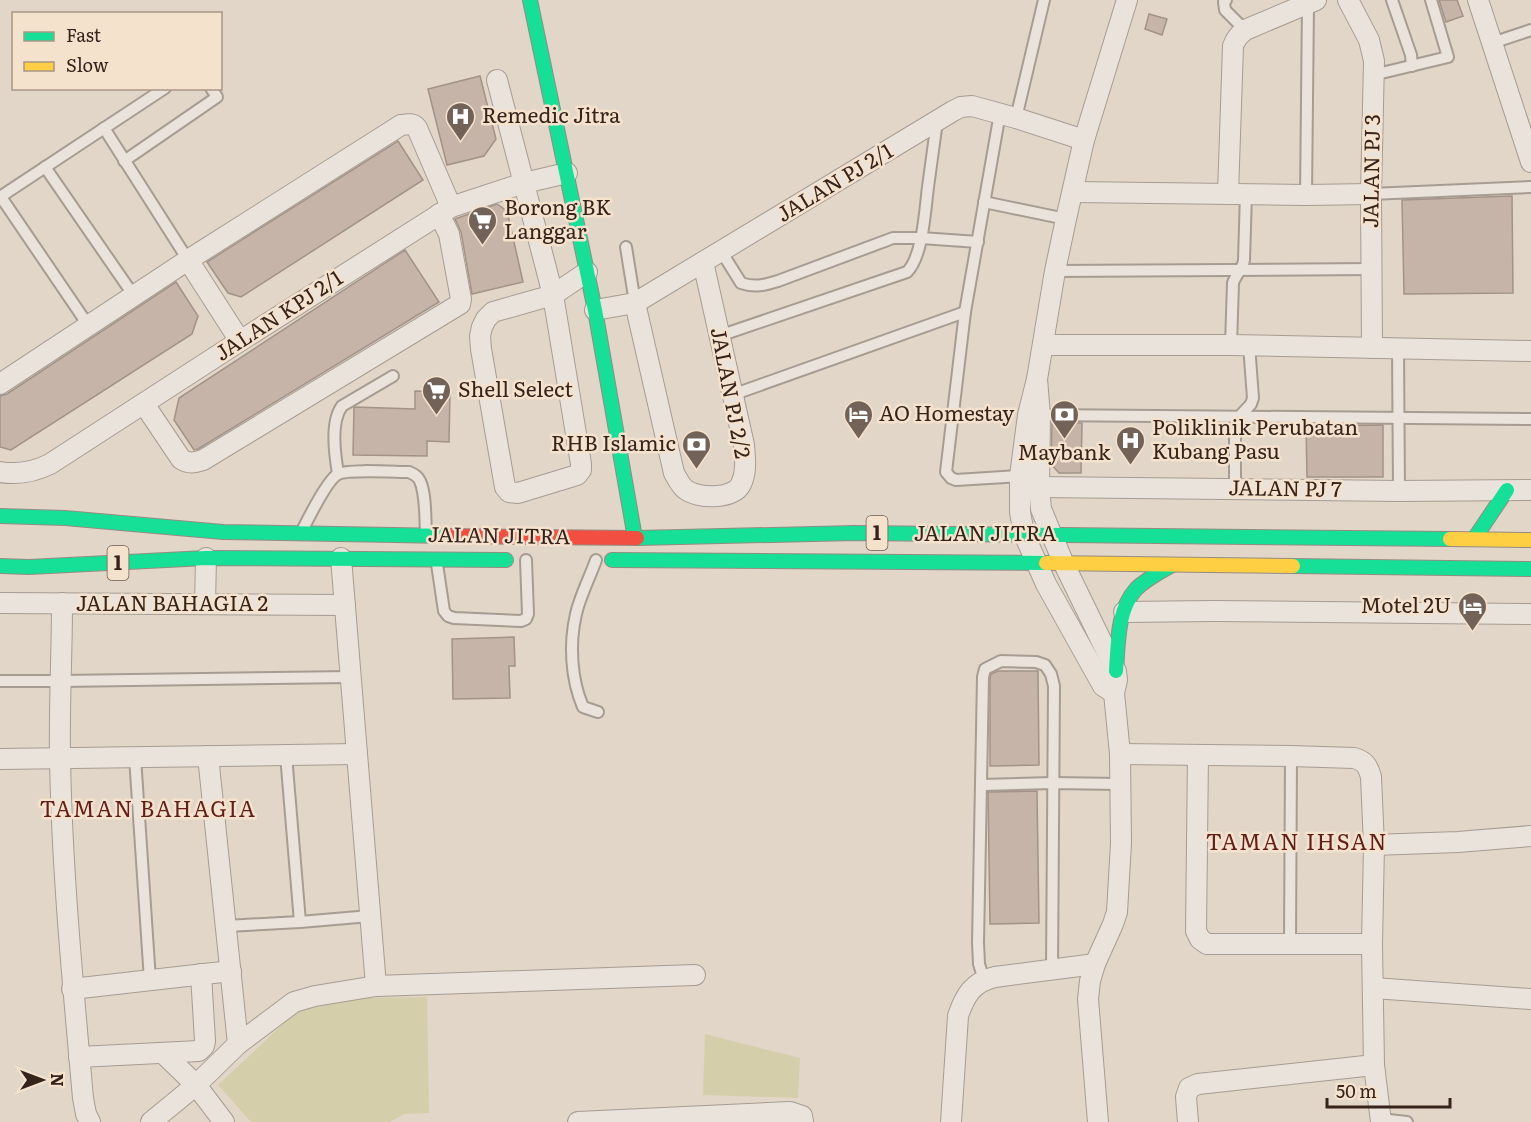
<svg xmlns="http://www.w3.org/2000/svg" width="1531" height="1122" font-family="Literata,serif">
<rect width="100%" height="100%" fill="#e2d6c8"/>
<g fill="#d5ceaa">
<polygon points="427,997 429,1113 404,1114 390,1122 251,1122 218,1085 297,1011 361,998"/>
<polygon points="705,1034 800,1058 798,1098 703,1095"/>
</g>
<g fill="#c6b4a9" stroke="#a29288" stroke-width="1.5">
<polygon points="1439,0 1457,0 1463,16 1446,22"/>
<polygon points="1149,14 1167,19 1162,35 1145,29"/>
<polygon points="480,76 496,139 484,156 447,165 428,89"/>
<polygon points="398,141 423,180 241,297 228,293 207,262"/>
<polygon points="1512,196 1513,293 1404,294 1402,200"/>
<polygon points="497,204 507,211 523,282 472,294 461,232 455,219"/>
<polygon points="405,250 439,302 198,449 194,450 174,420 179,398"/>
<polygon points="176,282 198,316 192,334 11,450 0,447 0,396 7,394"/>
<polygon points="415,391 450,392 449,442 427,441 427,456 353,455 354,407 415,409"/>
<polygon points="1052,423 1082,423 1081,473 1059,473 1051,464"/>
<polygon points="1383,425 1383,477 1307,477 1306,426"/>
<polygon points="514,637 515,666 509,666 510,698 453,699 452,639"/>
<polygon points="998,671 1038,671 1039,765 990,766 990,678 991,674"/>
<polygon points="1037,791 1039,923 990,924 988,792"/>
</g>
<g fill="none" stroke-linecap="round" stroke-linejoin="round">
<defs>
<g id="lane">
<polyline points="1226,0 1224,2 1225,10 1245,30"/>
<polyline points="1392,0 1411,55 1412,66"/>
<polyline points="1492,43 1531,30"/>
<polyline points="1373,75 1448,57 1431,0"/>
<polyline points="1000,113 965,312 946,472 951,478 956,480 1020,476"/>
<polyline points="1016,118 1044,0"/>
<polyline points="104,128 188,260"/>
<polyline points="124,161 217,97 211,88"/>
<polyline points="45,167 134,296"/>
<polyline points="1371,194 1531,187"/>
<polyline points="1306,195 1308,4"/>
<polyline points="0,197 165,88"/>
<polyline points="1,197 88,325"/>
<polyline points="984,202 1066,219"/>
<polyline points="626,247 635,303"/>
<path d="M721,251l20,32c14,5 24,2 37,-2l115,-43h28l57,4"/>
<polyline points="1055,271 1371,269"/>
<path d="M719,336l188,-64c16,-16 18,-62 21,-85 3,-22 6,-44 9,-66"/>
<path d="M1231,345l2,-62c3,-9 10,-14 11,-23l2,-66"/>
<polyline points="1398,349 1399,491"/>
<polyline points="732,395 965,312"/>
<polyline points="1040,415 1531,419"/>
<path d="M338,474c-3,-19 -8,-52 4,-68l51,-30"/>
<polyline points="1235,489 1235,426 1239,417 1251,404 1253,398 1249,345"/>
<path d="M303,529c6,-12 25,-50 35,-55 10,-5 57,-2 71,-2 5,2 9,4 11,9 6,13 5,36 6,51"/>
<path d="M596,560c-6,17 -16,36 -20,54 -7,30 -5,65 7,93l15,5"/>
<polyline points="437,564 444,611 448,616 454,618 521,621 526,619 528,614 526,560"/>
<polyline points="0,681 61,681 351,677"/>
<polyline points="286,755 300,922"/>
<polyline points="135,757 150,980"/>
<polyline points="982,785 1053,783 1120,784"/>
<polyline points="226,926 300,922 370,916"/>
<polyline points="1290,943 1291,756"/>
<polyline points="984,980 979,964 978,943 983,677 985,669 1001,661 1036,662 1045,665 1051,674 1054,686 1052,970"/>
<polyline points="1380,1119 1407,1122"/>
</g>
<g id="street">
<polyline points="1348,0 1369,40 1374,61 1371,194 1372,348"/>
<polyline points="1478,0 1531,162"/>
<polyline points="497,80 553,295 581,464 581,470 577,475 518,493 509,492 505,487 481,349 480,336 482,327 486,319 493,312 553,295 587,272"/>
<polyline points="1073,192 1306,195 1371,194"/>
<path d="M1228,194l5,-148c3,-8 6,-11 12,-16l71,-30"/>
<polyline points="188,260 240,341"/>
<path d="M635,303l39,170c3,5 6,12 11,16 12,10 49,11 56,-5 6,-12 4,-26 3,-39l-41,-183"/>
<polyline points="595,310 635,303 953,111 961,107 972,106 1016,118 1084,140"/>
<polyline points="1043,345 1231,345 1531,351"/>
<polyline points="1037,379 1040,415 1039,487 1041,509 1064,564 1116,671 1117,680 1114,693 1120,754 1121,843 1117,912 1113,924 1095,964 1090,981 1088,999 1098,1122"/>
<path d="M0,384l188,-124 213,-135c7,-1 12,-2 16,3l34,79"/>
<path d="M144,404l37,55c8,5 13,4 22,1l257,-156 1,-5 -12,-65 -10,-20"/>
<path d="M0,472c18,3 34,0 50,-8l190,-123 211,-134 73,-24 43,-10"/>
<polyline points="1039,487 1399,491 1531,490"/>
<polyline points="341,558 376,986"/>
<polyline points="0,603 345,605"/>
<path d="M62,603c0,52 -3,103 -2,155 2,114 13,227 23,340l3,16 4,8"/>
<polyline points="205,604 206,558"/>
<polyline points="1124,612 1213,611 1531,614"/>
<polyline points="1114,693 1103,686 1046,584 1024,534 1020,512 1020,476 1028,415 1037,379 1055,271 1066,219 1084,140 1127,0"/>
<path d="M1120,754l171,2 63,2c11,3 14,8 17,19l3,68 -2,99 2,121 7,57"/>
<polyline points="1198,755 1196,931 1200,939 1207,944 1372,944"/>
<polyline points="208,756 238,1044"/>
<polyline points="0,759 357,754"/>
<polyline points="1374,845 1458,842 1531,836"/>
<polyline points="1373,988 1531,999"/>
<polyline points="72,989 231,971"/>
<polyline points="163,1053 196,1085 224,1122"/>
<polyline points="79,1057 199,1051 204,1046 205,1041 201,974"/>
<polyline points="151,1122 196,1085 238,1044 294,1002 315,996 376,986 695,975"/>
<polyline points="578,1122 790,1112 802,1116 803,1122"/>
<path d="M951,1122l7,-106c7,-21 15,-34 37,-39l100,-13"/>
<polyline points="1188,1122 1186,1097 1189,1088 1198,1084 1374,1065"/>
</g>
<g id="fast">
<polyline points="530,0 595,310 635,538"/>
<polyline points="0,516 65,518 223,532 449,536"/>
<polyline points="637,538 855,533 1450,539"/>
<polyline points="1474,539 1507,490"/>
<polyline points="612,560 1046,563"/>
<polyline points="0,566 29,567 206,558 506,560"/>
<polyline points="1293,566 1531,569"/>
<path d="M1116,671c2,-27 1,-61 20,-82 10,-10 24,-17 36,-24"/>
</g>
<g id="slow">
<polyline points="1450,539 1531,540"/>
<polyline points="1046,563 1293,566"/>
</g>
<polyline id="jam" points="449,536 637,538"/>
</defs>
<use href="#lane" stroke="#a79c92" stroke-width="14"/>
<use href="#street" stroke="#a79c92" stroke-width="22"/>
<use href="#fast" stroke="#968b82" stroke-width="16"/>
<use href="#slow" stroke="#968b82" stroke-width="16"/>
<use href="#jam" stroke="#968b82" stroke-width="16"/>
<use href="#lane" stroke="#eae3db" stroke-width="10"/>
<use href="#street" stroke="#eae3db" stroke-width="20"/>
<use href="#fast" stroke="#16e098" stroke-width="14"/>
<use href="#slow" stroke="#ffcf43" stroke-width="14"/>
<use href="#jam" stroke="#f24e42" stroke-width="14"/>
</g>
<defs>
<symbol id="hospital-pin" viewBox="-11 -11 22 30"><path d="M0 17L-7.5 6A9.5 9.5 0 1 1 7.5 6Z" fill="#726258" stroke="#f5e2cd"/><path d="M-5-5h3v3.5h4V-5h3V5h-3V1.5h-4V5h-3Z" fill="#fff"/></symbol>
<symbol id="supermarket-pin" viewBox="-11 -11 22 30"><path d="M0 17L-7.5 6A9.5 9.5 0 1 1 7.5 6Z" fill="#726258" stroke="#f5e2cd"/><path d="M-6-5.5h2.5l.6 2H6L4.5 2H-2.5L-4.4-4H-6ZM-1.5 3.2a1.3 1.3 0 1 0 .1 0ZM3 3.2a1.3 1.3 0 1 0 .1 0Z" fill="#fff"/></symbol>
<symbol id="hotel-pin" viewBox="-11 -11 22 30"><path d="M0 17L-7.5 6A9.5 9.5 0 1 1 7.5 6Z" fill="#726258" stroke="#f5e2cd"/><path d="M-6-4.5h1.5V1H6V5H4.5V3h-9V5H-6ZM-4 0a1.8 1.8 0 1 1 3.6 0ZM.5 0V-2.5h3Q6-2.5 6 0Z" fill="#fff"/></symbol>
<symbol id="bank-pin" viewBox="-11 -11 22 30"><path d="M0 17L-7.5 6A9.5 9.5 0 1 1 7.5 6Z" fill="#726258" stroke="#f5e2cd"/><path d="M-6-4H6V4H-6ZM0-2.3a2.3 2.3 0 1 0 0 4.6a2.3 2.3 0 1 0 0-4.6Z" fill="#fff"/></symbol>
</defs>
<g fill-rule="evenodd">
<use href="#hospital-pin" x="444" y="100" width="33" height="45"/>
<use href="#supermarket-pin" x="466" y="204" width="33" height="45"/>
<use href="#supermarket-pin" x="420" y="374" width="33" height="45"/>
<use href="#hotel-pin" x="842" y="398" width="33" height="45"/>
<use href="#bank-pin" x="1048" y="398" width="33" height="45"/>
<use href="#hospital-pin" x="1114" y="424" width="33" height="45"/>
<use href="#bank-pin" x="680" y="428" width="33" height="45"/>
<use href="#hotel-pin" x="1456" y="590" width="33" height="45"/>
</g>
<g text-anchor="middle" stroke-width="5" stroke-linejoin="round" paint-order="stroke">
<g fill="#f5e2cd" stroke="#6f5c51" stroke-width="1.5">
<rect x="866.5" y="516" width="21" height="34" rx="4.5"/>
<rect x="107.5" y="546" width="21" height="34" rx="4.5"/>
</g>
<g font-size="20" font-weight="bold" fill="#35231c">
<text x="877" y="540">1</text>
<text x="118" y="570">1</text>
</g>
<g font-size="21" fill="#35231c" stroke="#f5e2cd" text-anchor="start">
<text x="482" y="123">Remedic Jitra</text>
<text x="504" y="215">Borong BK<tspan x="504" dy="24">Langgar</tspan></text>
<text x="458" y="397">Shell Select</text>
<text x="879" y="421">AO Homestay</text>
<text x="1152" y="435">Poliklinik Perubatan<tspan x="1152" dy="24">Kubang Pasu</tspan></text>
<text x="676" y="451" text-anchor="end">RHB Islamic</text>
<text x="1064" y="460" text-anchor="middle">Maybank</text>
<text x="1451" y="613" text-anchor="end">Motel 2U</text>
</g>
<g font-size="21" fill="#35231c" stroke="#f5e2cd">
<text transform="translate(1372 171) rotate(-89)" y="7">JALAN PJ 3</text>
<text transform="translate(835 183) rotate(-31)" y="7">JALAN PJ 2/1</text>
<text transform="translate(279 316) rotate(-33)" y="7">JALAN KPJ 2/1</text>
<text transform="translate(730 393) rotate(79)" y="7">JALAN PJ 2/2</text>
<text transform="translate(1285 489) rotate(1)" y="7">JALAN PJ 7</text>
<text x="985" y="541">JALAN JITRA</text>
<text transform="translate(499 536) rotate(1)" y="7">JALAN JITRA</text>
<text x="172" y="611">JALAN BAHAGIA 2</text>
</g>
<g font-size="22" letter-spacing="1.5" fill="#611e1b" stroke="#f5e2cd">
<text x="148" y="817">TAMAN BAHAGIA</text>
<text x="1297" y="850">TAMAN IHSAN</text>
</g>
</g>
<rect x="12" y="12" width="210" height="78" fill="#f5e2cd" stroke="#a89686" stroke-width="1.5"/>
<rect x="24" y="32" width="30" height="9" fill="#16e098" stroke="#a89686" stroke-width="1.5"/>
<text x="66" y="42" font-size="18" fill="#35231c">Fast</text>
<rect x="24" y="62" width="30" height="9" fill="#ffcf43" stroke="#a89686" stroke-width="1.5"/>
<text x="66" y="72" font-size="18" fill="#35231c">Slow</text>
<g transform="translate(42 1080) rotate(90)" stroke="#f5e2cd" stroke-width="4.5" paint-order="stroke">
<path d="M0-4.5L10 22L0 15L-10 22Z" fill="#35231c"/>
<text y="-9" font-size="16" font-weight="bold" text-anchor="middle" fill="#35231c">N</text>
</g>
<path d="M1327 1098v9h123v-9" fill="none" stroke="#35231c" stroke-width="3"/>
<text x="1336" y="1098" font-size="18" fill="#35231c" stroke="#f5e2cd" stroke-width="4.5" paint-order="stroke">50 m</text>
</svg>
